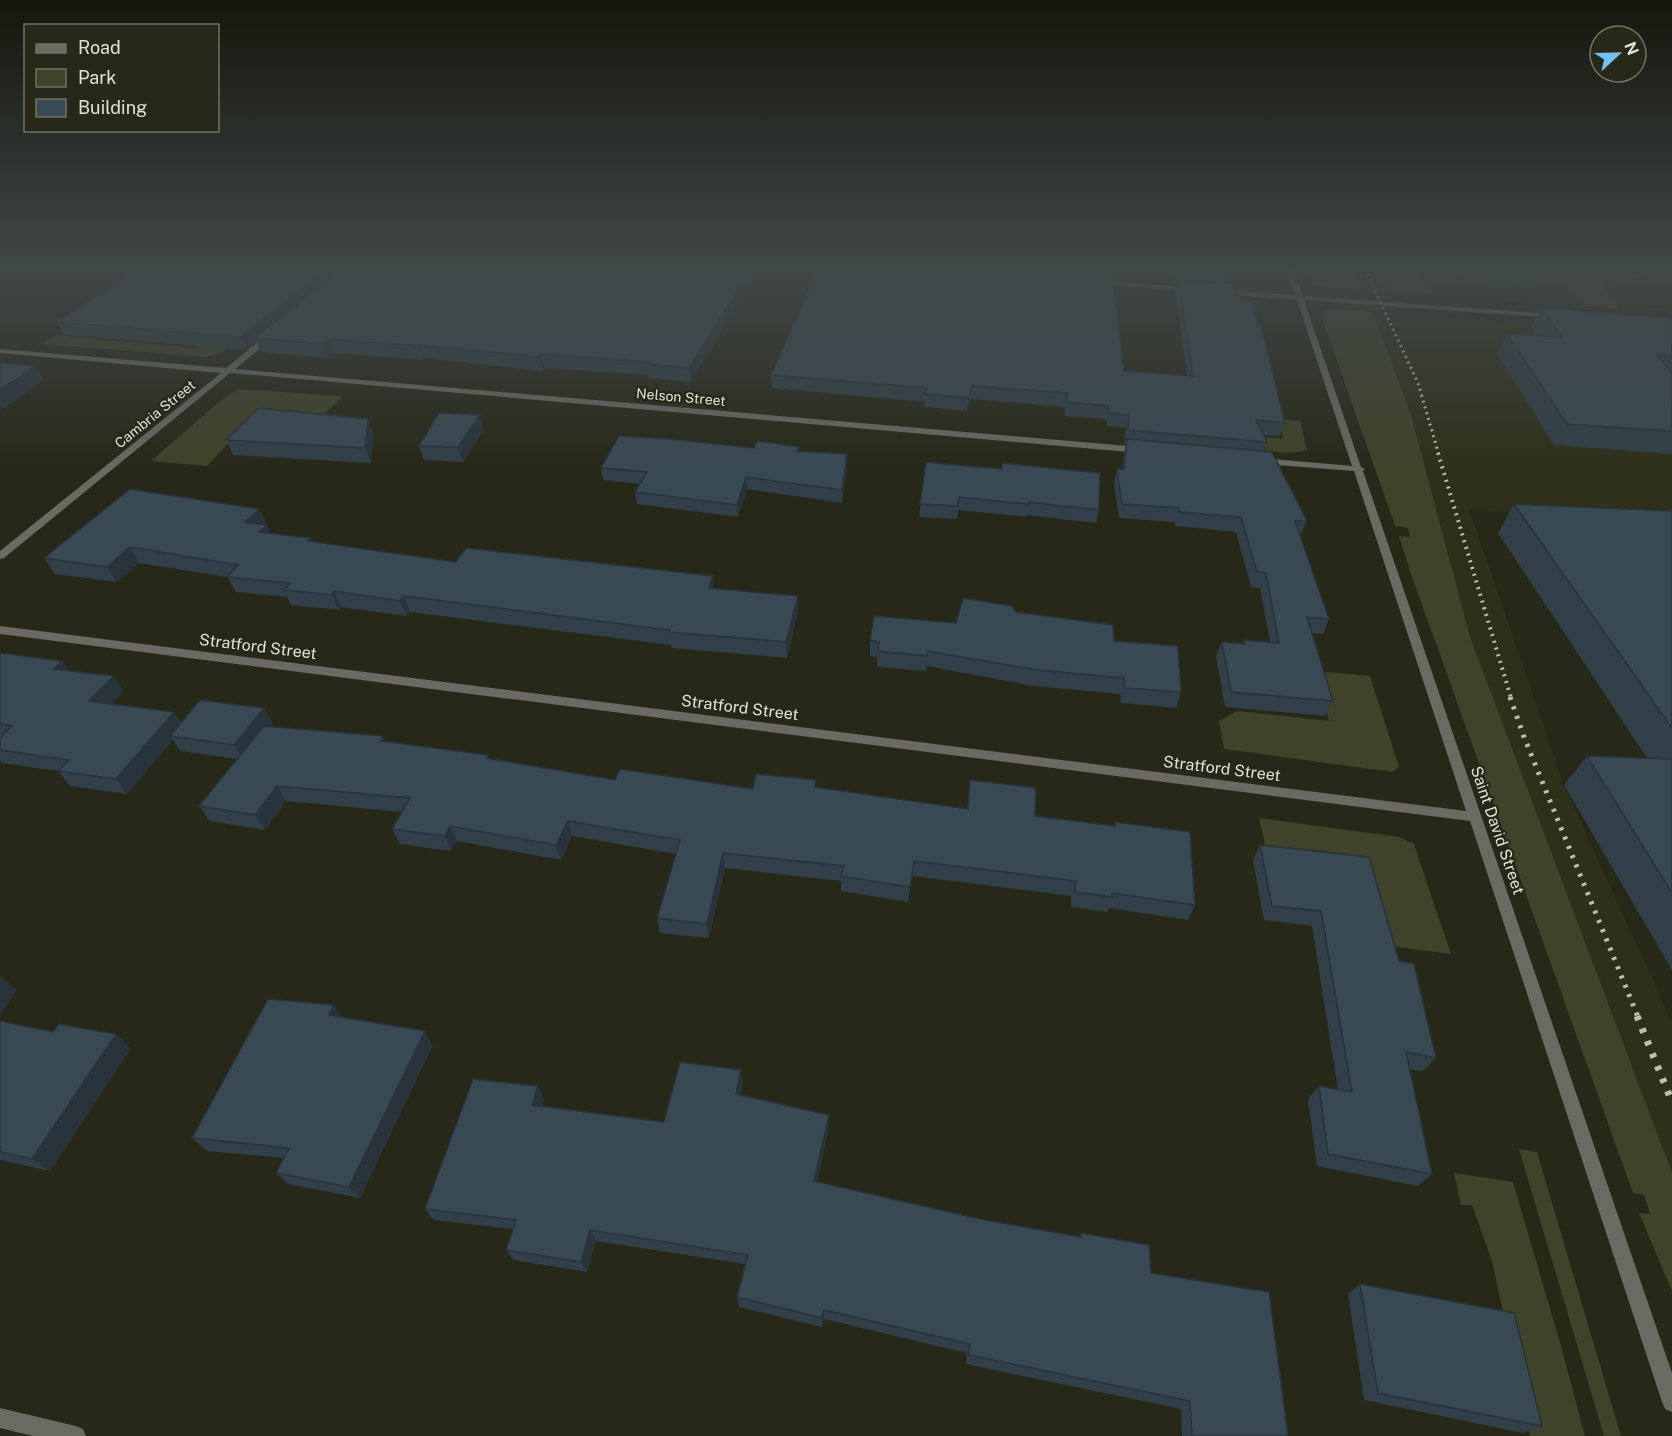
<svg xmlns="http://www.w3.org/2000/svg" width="1672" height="1436" font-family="'Public Sans',sans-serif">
<rect width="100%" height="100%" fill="#272818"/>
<polygon fill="#2f301a" points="1327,269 1662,269 1672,278 1672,312 1386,293 1395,314 1672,334 1672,528 1469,509 1564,785 1672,1022 1672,1245 1343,323"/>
<g fill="#404229">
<polygon points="1305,269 1352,269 1363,290 1318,287 1310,282"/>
<polygon points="1382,269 1415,269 1430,295 1388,292"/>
<polygon points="1555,269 1672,269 1672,280 1602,276 1610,288 1604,289 1620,309 1585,306"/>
<polygon points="249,306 248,333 224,352 206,357 42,344 56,335 194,348"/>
<polygon points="1326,309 1373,312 1411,415 1470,637 1672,1173 1672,1291 1639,1213 1650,1214 1644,1195 1633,1193 1410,571 1399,536 1410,537 1408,528 1395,526 1321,315"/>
<polygon points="238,389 343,396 315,423 236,435 207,466 151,461 219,402"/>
<path d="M1281,419l19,2 7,29c-33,9 -66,-7 -97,-18l73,7z"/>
<polygon points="1316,671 1370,676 1399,767 1392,772 1224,749 1219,721 1237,711 1329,721"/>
<polygon points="1259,818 1399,837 1414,844 1451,954 1334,939 1268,858"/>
<polygon points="1519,1149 1537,1152 1621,1436 1604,1436"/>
<polygon points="1454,1173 1513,1182 1561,1346 1585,1436 1530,1436 1492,1261 1472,1205 1461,1205"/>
</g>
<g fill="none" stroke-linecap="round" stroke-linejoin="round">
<g fill="#696a62" fill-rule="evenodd">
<polygon points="1287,269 1293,269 1303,296 1554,314 1558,316 1554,318 1304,300 1361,467 1365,469 1363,471 1672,1373 1672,1412 1665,1409 1662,1402 1470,821 0,634 0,626 1466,811 1354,471 1262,464 1257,461 1262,458 1352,466 1297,300 1221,294 1217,292 1221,290 1295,295"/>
<polygon points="1099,281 1192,287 1196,289 1192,291 1097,284 1096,283"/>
<polygon points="268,334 275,336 235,369 1140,447 1144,450 1140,453 230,373 4,558 0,559 0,551 221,373 0,353 0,349 226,368"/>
<polygon points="0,1408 76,1426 83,1429 86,1436 33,1436 0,1428"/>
</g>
<polyline stroke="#bdbeb3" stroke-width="3" stroke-dasharray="2 4" stroke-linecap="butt" points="1365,269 1418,383 1439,455"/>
<polyline stroke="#bdbeb3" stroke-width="4" stroke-dasharray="2 5" stroke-linecap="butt" points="1438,453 1511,698"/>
<polyline stroke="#bdbeb3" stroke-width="5" stroke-dasharray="3 7" stroke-linecap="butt" points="1510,697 1524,737 1638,1017"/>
<polyline stroke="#bdbeb3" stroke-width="7" stroke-dasharray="4.5 9" stroke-linecap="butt" points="1637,1016 1672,1102"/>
</g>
<g fill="#313f48">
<polygon points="91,269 760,269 690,382 649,378 648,375 544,368 542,371 425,358 424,360 334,353 328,358 261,352 256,342 246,350 65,335 57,322 133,272"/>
<polygon points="818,269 1110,269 1109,275 1124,371 1187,376 1175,292 1177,284 1173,284 1171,269 1222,269 1226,275 1224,284 1285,423 1280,436 1264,435 1267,442 1264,451 1307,521 1300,536 1329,619 1323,634 1312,633 1333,701 1325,716 1225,707 1216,656 1222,642 1242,644 1244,640 1270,642 1260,588 1251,587 1236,532 1175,526 1175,522 1119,518 1114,483 1117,469 1122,469 1124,453 1126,444 1124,444 1126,428 1107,426 1106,419 1065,416 1065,407 970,399 967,411 924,407 925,402 772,388 771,375"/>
<polygon points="1454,269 1542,269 1534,285 1462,280"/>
<polygon points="1541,308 1672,318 1672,454 1554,445 1497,354 1507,334 1536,335 1531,328"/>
<polygon points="368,419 373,434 371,463 233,455 226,440"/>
<polygon points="484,430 463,462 424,460 419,446"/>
<polygon points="799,447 799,451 847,454 847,466 842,503 747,489 738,517 637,504 635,492 640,484 603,480 601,468 754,448"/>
<polygon points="926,462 1099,510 1096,523 1027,515 1027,517 958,510 957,519 919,517"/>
<polygon points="1514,504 1672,511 1672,970 1564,785 1587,756 1647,758 1498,533"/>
<polygon points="267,524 266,525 271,534 313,542 456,562 714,589 798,611 787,658 672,648 671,645 410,612 406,616 341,607 339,610 291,605 287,597 236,592 227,577 139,563 117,582 55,574 44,558"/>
<polygon points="1016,612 1114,641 1181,692 1176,708 1121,703 1120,694 1034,686 926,666 926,671 877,667 877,657 870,656 870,640 956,623"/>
<polygon points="0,653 62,661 70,671 124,691 111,704 181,723 264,708 273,724 271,726 488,755 489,758 615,780 753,789 816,780 816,787 967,809 970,780 1035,816 1113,826 1115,822 1195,905 1188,920 1109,908 1107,912 1071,907 1071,896 912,876 908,902 841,891 841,881 725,868 709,938 660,933 657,918 676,854 572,836 561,860 457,841 451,851 400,844 392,829 402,812 286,801 265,830 210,821 199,806 237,759 180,751 173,740 127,794 70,786 58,771 2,763 0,760 0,738 1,737 0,737"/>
<polygon points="1260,845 1399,961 1436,1058 1423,1071 1409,1069 1432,1174 1418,1186 1317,1166 1308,1099 1319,1086 1338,1090 1312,926 1264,920 1253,860"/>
<polygon points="342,1017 433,1045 360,1198 288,1184 276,1173 283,1158 207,1151 192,1138"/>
<polygon points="0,1021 131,1048 50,1171 0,1160"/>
<polygon points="743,1083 741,1095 829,1127 817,1182 980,1219 1079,1237 1081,1233 1151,1273 1288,1436 1182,1436 1181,1409 966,1364 967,1353 824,1319 822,1327 739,1307 737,1297 745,1264 596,1241 587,1272 514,1260 506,1250 513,1229 434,1220 425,1209 544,1099 542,1106 664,1122"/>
<polygon points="1360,1284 1542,1426 1523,1433 1364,1400 1348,1294"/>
</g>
<g fill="#28333b">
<polygon points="327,269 348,269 255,338 256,342 246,350 240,337"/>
<polygon points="751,269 760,269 690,382 689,368"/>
<polygon points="328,339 334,353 328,358 323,344"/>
<polygon points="421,345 425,358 424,360 419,346"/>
<polygon points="541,354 544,368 542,371 539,357"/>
<polygon points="35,366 44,380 0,411 0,390"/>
<polygon points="972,386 970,399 967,411 969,398"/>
<polygon points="480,415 484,430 463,462 458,447"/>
<polygon points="368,419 373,434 371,463 365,448"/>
<polygon points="847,454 847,466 842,503 842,490"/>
<polygon points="746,477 747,489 738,517 737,505"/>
<polygon points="260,509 267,524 253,537 245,522"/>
<polygon points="267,525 274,540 259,532"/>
<polygon points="130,547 139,563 117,582 107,567"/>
<polygon points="713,576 714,591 709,588"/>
<polygon points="334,591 341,607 339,610 332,595"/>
<polygon points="404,596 410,612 406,616 400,601"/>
<polygon points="798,596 798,611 787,658 786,642"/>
<polygon points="62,661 73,675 54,669"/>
<polygon points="114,676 124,691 100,716 89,701"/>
<polygon points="264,708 273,724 244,760 234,745"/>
<polygon points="174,712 184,727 170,736 173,740 127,794 116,779"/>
<polygon points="383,736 391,751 380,741"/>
<polygon points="277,786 286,801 265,830 255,815"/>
<polygon points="568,821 572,836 561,860 556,845"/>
<polygon points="450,826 457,841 451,851 445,836"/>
<polygon points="723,853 725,868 709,938 707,924"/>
<polygon points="0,976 17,990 0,1016"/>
<polygon points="334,1005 344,1019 329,1015"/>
<polygon points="425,1031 433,1045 360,1198 349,1187"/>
<polygon points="116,1034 131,1048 50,1171 32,1159"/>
<polygon points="741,1070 743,1083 738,1107 736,1094"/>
<polygon points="538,1086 544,1099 538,1118 532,1105"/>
<polygon points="829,1115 829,1127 814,1193 814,1181"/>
<polygon points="590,1230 596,1241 587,1272 581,1262"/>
<polygon points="824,1310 824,1319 822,1327 822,1318"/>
</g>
<g fill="#394954" stroke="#28333b" stroke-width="1.5">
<polygon points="139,269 327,269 240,337 57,322"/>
<polygon points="342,269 751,269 689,368 647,364 648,362 541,354 539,357 421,345 419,346 328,339 323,344 255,338"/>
<polygon points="818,269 1010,269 1112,276 1124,371 1193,376 1178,280 1232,284 1243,302 1252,302 1258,326 1261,326 1285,423 1256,420 1267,442 1128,430 1129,415 1109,413 1108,406 1067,402 1067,393 972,386 969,398 925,394 927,388 771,375"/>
<polygon points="1176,269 1222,269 1226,275 1176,271"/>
<polygon points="1541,308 1672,318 1672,356 1657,355 1672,373 1672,431 1567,424 1507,334 1562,337"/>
<polygon points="0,363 35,366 0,390"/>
<polygon points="259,408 368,419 365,448 226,440"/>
<polygon points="439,413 480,415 458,447 419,446"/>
<polygon points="619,436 668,439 754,448 758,441 799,447 797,451 847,454 842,490 746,477 737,505 635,492 647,472 601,468"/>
<polygon points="1127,439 1272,452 1307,521 1295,521 1329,619 1307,617 1333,701 1231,692 1222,642 1245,644 1244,640 1279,643 1266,573 1257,572 1241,517 1179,512 1179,508 1122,504 1117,469 1124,469"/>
<polygon points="926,462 1002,469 1002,463 1100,473 1099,510 1029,502 1029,504 959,497 958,506 920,504"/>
<polygon points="130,489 260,509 245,522 267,525 259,532 311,538 308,541 456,562 466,548 713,576 709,588 798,596 786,642 669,632 670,630 404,596 400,601 334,591 332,595 284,590 290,583 227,577 238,565 130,547 107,567 44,558"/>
<polygon points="1514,504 1672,511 1672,728"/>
<polygon points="963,598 1012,606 1016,612 1113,625 1114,641 1178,646 1181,692 1125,688 1124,678 1037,670 928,651 927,656 878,651 879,642 870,640 874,616 956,623"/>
<polygon points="0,653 62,661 54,669 114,676 89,701 174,712 116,779 58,771 69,760 0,750 0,738 12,726 0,724"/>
<polygon points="200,700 264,708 234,745 170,736"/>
<polygon points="264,726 383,736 380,741 488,755 486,758 615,780 620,769 753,789 756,774 816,780 815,787 968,809 970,780 1036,788 1035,816 1115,826 1115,822 1190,832 1195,905 1112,893 1112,897 1075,892 1076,881 914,861 910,887 841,876 844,866 723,853 707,924 657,918 680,840 568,821 556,845 450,826 445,836 392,829 410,798 277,786 255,815 199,806"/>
<polygon points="1587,756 1672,759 1672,893"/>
<polygon points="1260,845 1369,857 1399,961 1414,964 1436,1058 1406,1052 1432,1174 1328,1154 1319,1086 1352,1092 1321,911 1272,906"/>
<polygon points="268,999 334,1005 329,1015 425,1031 349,1187 276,1173 289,1148 192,1138"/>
<polygon points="0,1021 53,1032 59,1024 116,1034 32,1159 0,1152"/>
<polygon points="680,1062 741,1070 736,1094 829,1115 814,1181 980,1219 1081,1237 1081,1233 1149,1245 1151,1273 1269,1292 1288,1436 1192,1436 1190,1401 969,1355 970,1344 824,1310 822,1318 737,1297 748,1255 590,1230 581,1262 506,1250 516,1220 425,1209 473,1079 538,1086 532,1105 664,1122"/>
<polygon points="1360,1284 1514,1313 1542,1426 1378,1393"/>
</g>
<linearGradient id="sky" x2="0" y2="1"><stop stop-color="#15160d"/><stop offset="0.57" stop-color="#414848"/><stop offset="1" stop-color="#414848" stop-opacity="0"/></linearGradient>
<rect width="1672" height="470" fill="url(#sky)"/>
<g text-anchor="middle" stroke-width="4.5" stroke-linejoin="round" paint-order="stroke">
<g font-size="14" fill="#e0e1d7" stroke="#272818">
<text transform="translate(681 397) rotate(5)" y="5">Nelson Street</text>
<text transform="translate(155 414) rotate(-39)" y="5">Cambria Street</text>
</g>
<g font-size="16" fill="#e0e1d7" stroke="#272818">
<text transform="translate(258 646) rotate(7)" y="6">Stratford Street</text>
<text transform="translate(740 707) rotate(7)" y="6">Stratford Street</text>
<text transform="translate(1222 768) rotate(7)" y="6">Stratford Street</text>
<text transform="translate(1498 830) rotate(71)" y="6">Saint David Street</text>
</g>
</g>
<rect x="24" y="24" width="195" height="108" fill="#272818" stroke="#717264" stroke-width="1.5"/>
<rect x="36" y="44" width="30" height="9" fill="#696a62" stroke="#717264" stroke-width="1.5"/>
<text x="78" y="54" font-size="18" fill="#e0e1d7">Road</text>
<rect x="36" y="69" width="30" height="18" fill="#404229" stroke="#717264" stroke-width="1.5"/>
<text x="78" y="84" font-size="18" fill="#e0e1d7">Park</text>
<rect x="36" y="99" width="30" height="18" fill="#394954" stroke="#717264" stroke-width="1.5"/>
<text x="78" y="114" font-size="18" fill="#e0e1d7">Building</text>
<g transform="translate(1618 54) rotate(68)"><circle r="28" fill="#272818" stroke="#717264" stroke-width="1.5"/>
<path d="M0-4.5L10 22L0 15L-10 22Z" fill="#74c0f6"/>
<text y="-9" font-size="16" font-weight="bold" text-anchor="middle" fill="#e0e1d7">N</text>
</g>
</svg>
